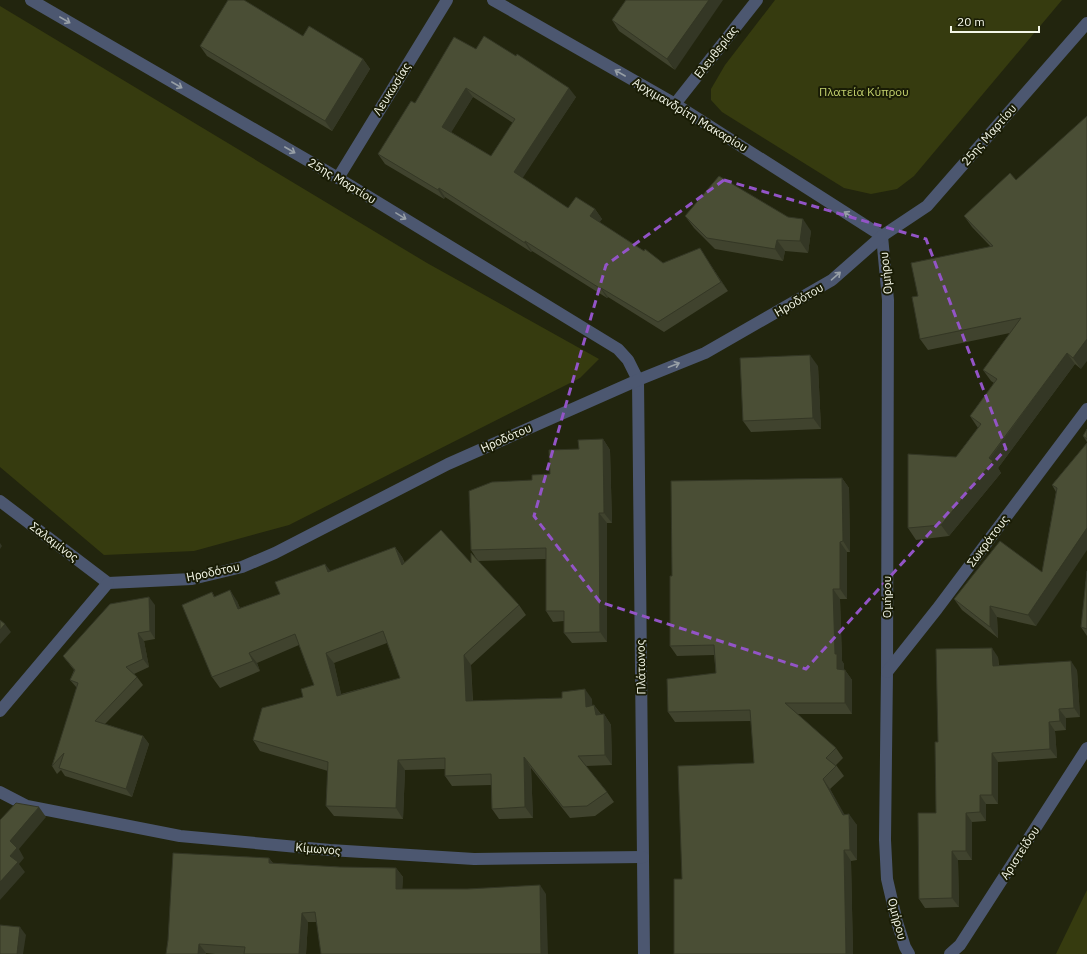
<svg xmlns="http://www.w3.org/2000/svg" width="1087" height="954" font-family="'IBM Plex Sans',sans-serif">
<rect width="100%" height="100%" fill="#22250e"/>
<g fill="#363b0f">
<polygon points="775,0 1062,0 914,176 897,189 871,194 844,188 722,112 711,100 711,89 725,65"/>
<polygon points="0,6 427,263 599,359 580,378 289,525 194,551 104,555 0,467"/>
<polygon points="1087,890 1087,954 1056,954"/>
</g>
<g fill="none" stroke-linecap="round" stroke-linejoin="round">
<g stroke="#4c5770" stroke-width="12">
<polyline points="31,0 338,178 618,349 628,360 638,380 644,954"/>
<polyline points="493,0 675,104 882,236"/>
<polyline points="675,104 757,0"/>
<polyline points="338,178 447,0"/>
<polyline points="882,236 888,300 887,672 885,840 887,879 897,922 905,947 909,954"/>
<polyline points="0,501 108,583"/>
<polyline points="108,583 192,579 242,567 275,553 448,464 638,380 705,353 766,318 832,280 882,236 927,206 1087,23"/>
<polyline points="887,672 937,609 1087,409"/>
<polyline points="0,711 108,583"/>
<polyline points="0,792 27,806 180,836 330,850 474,859 643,857"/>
<polyline points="950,954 960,945 1087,748"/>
</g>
</g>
<g fill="#40432e" fill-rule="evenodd">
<polygon points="626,0 675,70 619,31 612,20"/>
<polygon points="200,46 363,59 370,69 332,131 207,56"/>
<path d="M476,49l100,48 -54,81 46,30 27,1 7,10 -3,3 64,41 43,-5 22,33 -64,41 -56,-35 -1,1 -75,-47 -1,1 -86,-55 -1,2 -59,-35 -7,-10 37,-51zM473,97l40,26 -22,33 -40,-24z"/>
<polygon points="1010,173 1081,369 1075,364 998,468 1001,473 949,536 916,540 908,528 956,457 978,428 970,416 994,383 991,381 983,370 1010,333 928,350 920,339 918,296 991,247 972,227 964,216"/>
<polygon points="685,216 811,231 808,253 785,251 783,261 715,249 694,228"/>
<polygon points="818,366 821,429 751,432 743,421"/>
<polygon points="1087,429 1087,442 1083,436"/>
<path d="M603,439l7,11 2,73h-5v119l-35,1 -8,-10v-12l-11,1 -7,-11v-52l-68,2 41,44 7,10 -55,50 2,36 119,-2v7l2,-1 7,9h3l7,11 1,40 -26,1 21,26 7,10 -19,14 -25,2 -39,-50 2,50 -34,1 -7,-10 -1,-24 -39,1 -7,-10v-7l-40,1 -2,49 -69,-3 -8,-10 2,-35 -68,-20 -7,-11 50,-43 11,-12 -15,-40 -42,18 3,8 -40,17 -8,-11v-85l3,5 22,4 3,7 40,-14 51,-23 64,-24 7,10 3,6h66l7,-2 -7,-11 61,-70 18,-6 29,-25zM387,643l13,35 -59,16 -7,-31z"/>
<polygon points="1087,443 1036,626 997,617 998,638 962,610 954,599 1042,572 1056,492 1052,485"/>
<polygon points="842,478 849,488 850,552 847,552 847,599 840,599 842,661 844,664 844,670 845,670 852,680 852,714 797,714 836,748 843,758 836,765 844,776 830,789 844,815 857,825 857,860 851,861 853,954 674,954 682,879 754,763 751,721 675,722 668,712 716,673 714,655 677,656 670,646 672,576"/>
<polygon points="1087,571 1087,636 1081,627"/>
<polygon points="155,605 155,639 144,641 149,667 134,674 137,677 143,685 105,724 143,736 149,744 132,797 65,776 61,770 57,774 52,766 77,688 70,680 74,670 63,656"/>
<polygon points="998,657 999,665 1077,670 1080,717 1066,718 1066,730 1055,731 1057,758 998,762 998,804 986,804 986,821 972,822 972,860 958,860 959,907 925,908 919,899 936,813 938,742"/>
<polygon points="269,858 273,863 340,867 396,868 403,877 402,889 546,894 316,922 308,922 306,954 215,954 206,953 206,954 166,954"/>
</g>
<g fill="#343725">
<polygon points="709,0 723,0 675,70 667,59"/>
<polygon points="363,59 370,69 332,131 325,121"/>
<polygon points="466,88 473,97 449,136 442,127"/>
<polygon points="569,88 576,97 520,182 514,172"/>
<polygon points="439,188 445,197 444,199 438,190"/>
<polygon points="595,209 602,219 597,226 590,216"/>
<polygon points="803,219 811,231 808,253 800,241"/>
<polygon points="777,240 785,251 783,261 775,249"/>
<polygon points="525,241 532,251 531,252 525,243"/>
<polygon points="700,248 706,258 728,291 721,282"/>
<polygon points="601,288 608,297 607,298 601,289"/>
<polygon points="1087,339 1087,361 1081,369 1073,358"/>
<polygon points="1067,353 1075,364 998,468 1001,473 949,536 941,525"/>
<polygon points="810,355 818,366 821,429 813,418"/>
<polygon points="603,439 610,450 612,523 604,513"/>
<polygon points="842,478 849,488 850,552 843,541"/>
<polygon points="599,513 607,523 607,642 600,632"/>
<polygon points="1087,528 1087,550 1036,626 1028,615"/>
<polygon points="840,542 847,552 847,599 840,589"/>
<polygon points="0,543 2,546 0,549"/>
<polygon points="395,547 402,557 409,576 402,565"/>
<polygon points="325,564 333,574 328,572"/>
<polygon points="833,589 840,599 842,661 844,664 844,680 837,669 835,654"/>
<polygon points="230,590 237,601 245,620 238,609"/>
<polygon points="149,597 155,605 155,639 150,631"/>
<polygon points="990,606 997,617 998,638 990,627"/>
<polygon points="5,624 11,632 0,644 0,630"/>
<polygon points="138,633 144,641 149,667 143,659"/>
<polygon points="992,648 998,657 999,675 993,666"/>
<polygon points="249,653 257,663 260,671 253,661"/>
<polygon points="326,653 334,663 344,706 337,696"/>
<polygon points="464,655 471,665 473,712 466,701"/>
<polygon points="1071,661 1077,670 1080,717 1074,708"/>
<polygon points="845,670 852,680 852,714 845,703"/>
<polygon points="585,689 592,699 593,717 586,707"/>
<polygon points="594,705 602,716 596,715"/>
<polygon points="1059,709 1066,718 1066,730 1060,721"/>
<polygon points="604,714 611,725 612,765 605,755"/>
<polygon points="1049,722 1055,731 1057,758 1050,749"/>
<polygon points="143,736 149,744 132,797 126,789"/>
<polygon points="992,753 998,762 998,804 992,795"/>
<polygon points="524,757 531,768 533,818 525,807"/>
<polygon points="398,760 405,770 403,819 396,808"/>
<polygon points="823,779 830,789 850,824 849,814 857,825 857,860 850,850 843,815"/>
<polygon points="980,795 986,804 986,821 980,812"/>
<polygon points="39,807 46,817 19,849 24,858 19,864 25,872 0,900 0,882 10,856 10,841"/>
<polygon points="966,813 972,822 972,860 966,851"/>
<polygon points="844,850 851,861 853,954 846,954"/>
<polygon points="952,851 958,860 959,907 952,898"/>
<polygon points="269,858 276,868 269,863"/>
<polygon points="396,868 403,877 402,899 396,889"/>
<polygon points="540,885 546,894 548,954 541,954"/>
<polygon points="302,913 308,922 306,954 299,954"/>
<polygon points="20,927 26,935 23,954 17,954"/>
<polygon points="199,944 206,953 206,954 198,954"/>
</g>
<g fill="#4a4e35" stroke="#343725" fill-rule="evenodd">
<polygon points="228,0 244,0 303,36 309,26 363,59 325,121 200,46"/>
<polygon points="626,0 709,0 667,59 612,20"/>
<path d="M484,36l32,20 1,-2 52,34 -55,84 54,36 8,-11 19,12 -5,7 54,35 1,-2 18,14 37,-15 21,34 -63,40 -57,-34v1l-76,-48v2l-86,-55 -1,2 -60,-36 33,-53 4,2 39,-66 22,12zM466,88l49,31 -24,37 -49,-29z"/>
<polygon points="1087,116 1087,339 1073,358 1067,353 989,458 993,461 941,525 908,528 908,454 956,457 981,424 970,416 997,379 983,370 1021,318 920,339 912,297 918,296 911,263 993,246 964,216 1010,173 1016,180"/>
<polygon points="719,176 788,217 803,219 800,241 777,240 775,249 707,238 685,216"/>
<polygon points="810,355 813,418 743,421 740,358"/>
<polygon points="1087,429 1087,439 1083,436"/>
<polygon points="603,439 604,513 599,513 600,632 564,633 564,611 546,611 546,548 471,550 469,491 492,482 532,480 532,475 550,474 549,450 579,449 578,440"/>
<polygon points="1087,443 1087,528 1028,615 990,606 990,627 954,599 1000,541 1042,572 1057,488 1052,485"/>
<polygon points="842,478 843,541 840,542 840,589 833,589 835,654 837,654 837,669 845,670 845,703 785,703 836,748 826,758 836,766 823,779 843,815 849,814 850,850 844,850 846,954 674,954 674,879 682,879 678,766 754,763 750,710 668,712 667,679 716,673 714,645 670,646 670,576 672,576 671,481"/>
<path d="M441,530l30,33v-10l48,52 -55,50 2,46 96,-3v-6l23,-3 1,18 8,-2 2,10 8,-1 1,41 -27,1 29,36 -20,14 -24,1 -39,-50 1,50 -33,2 -1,-35 -46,2v-18l-47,2 -2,48 -70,-2 2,-44 -75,-22 9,-32 41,-11 -2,-8 13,-4 -19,-51 -46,19 4,8 -41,16 -30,-72 30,-13 2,5 16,-7 8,19 42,-15 -5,-12 50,-18 3,8 67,-25 7,18zM383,631l17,47 -63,18 -11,-43z"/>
<polygon points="1087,571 1087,629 1081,627"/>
<polygon points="149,597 150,631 138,633 143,659 126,667 137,677 95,721 143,736 126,789 59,768 64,753 52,766 78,683 70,680 75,670 63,656 110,604"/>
<polygon points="0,620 5,624 0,630"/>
<polygon points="992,648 993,666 1071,661 1074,708 1059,709 1060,721 1049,722 1050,749 992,753 992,795 980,795 980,812 966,813 966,851 952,851 952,898 919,899 918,813 936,813 935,742 938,742 936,649"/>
<polygon points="16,803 39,807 10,841 17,848 10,856 18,862 0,882 0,820"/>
<polygon points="173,853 269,858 269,863 340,867 396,868 396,889 467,889 540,885 541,954 321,954 315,912 302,913 299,954 244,954 245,947 199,944 198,954 166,954 168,940"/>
<polygon points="0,925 20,927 17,954 0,954"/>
</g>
<defs><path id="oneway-shaft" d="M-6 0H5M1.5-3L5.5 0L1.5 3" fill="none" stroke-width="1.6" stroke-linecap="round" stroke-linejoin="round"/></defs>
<g stroke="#979fa6">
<use href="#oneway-shaft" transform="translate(65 20) rotate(30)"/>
<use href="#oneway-shaft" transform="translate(620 73) rotate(-150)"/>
<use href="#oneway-shaft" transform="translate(177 85) rotate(30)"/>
<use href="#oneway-shaft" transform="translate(290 150) rotate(30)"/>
<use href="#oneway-shaft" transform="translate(849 215) rotate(-147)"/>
<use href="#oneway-shaft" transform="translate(401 216) rotate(31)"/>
<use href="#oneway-shaft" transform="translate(836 276) rotate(-41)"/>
<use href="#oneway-shaft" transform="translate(674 365) rotate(-21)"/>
</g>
<path fill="none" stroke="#9354c7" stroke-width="3" stroke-dasharray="8 5" stroke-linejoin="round" d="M724,180l202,59 80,210 -200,220 -206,-67 -66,-86 72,-251z"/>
<g text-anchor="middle" stroke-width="4" stroke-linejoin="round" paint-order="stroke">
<g font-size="12" fill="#f3f6e7" stroke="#191c05">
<text transform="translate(716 52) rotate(-52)" y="4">Ελευθερίας</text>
<text transform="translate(392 89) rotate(-58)" y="4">Λευκωσίας</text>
<text transform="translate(690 115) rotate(31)" y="4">Αρχιμανδρίτη Μακαρίου</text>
<text transform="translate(989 135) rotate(-49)" y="4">25ης Μαρτίου</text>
<text transform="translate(342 181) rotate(31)" y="4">25ης Μαρτίου</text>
<text transform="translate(886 273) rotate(-96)" y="4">Ομήρου</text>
<text transform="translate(799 300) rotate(-30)" y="4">Ηροδότου</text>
<text transform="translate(506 438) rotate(-24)" y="4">Ηροδότου</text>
<text transform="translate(988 541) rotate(-53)" y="4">Σωκράτους</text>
<text transform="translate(54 542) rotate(37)" y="4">Σαλαμίνος</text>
<text transform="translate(213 572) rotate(-12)" y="4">Ηροδότου</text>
<text transform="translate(887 597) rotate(-90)" y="4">Ομήρου</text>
<text transform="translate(641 667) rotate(-91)" y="4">Πλάτωνος</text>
<text transform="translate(318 849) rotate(5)" y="4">Κίμωνος</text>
<text transform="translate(1020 853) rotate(-57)" y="4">Αριστείδου</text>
<text transform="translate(897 919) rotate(75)" y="4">Ομήρου</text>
</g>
<g font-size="12" fill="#c2d06d" stroke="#191c05">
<text x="864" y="96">Πλατεία Κύπρου</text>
</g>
</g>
<path d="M951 26v6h88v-6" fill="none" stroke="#f3f6e7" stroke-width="2"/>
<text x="957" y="26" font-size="12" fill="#f3f6e7" stroke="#191c05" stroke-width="3" paint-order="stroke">20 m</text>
</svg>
